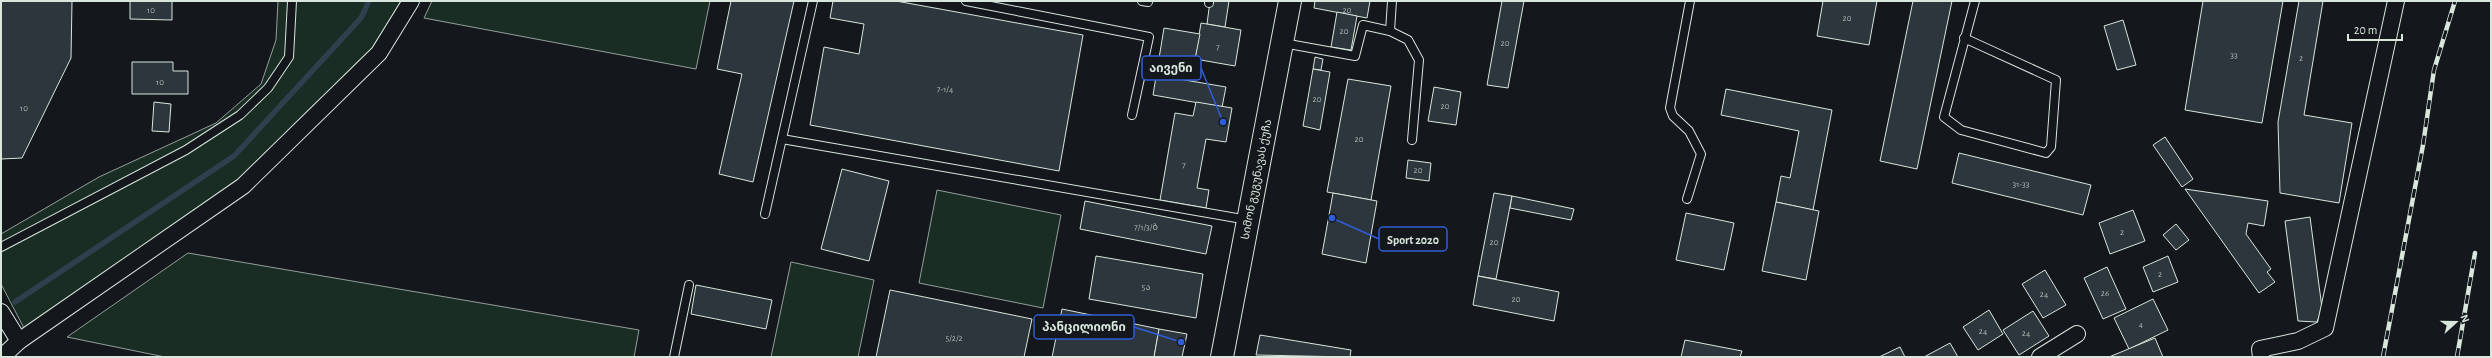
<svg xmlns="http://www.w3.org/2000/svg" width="2492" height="358" font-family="'Alegreya Sans','Noto Sans Georgian',sans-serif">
<rect width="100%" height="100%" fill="#14181c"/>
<g fill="#1a2d24" stroke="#939e99">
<polygon points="278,1 401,1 372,48 237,180 25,330 1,284 1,234 99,177 216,123 261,84 276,40"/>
<polygon points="432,1 710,1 696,69 424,18"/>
<polygon points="937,190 1061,215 1043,308 919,283"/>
<polygon points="188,253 639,330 634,357 165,357 67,337"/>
<polygon points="791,262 874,280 858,357 771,357"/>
</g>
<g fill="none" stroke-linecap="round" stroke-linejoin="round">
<polyline stroke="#2f3f4d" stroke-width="5.5" points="15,302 234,156 361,18 369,1"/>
</g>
<g fill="#2c363c" stroke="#d8e6dc">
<polygon points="1,1 72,1 71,58 22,158 1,159"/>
<polygon points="130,1 172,1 172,20 130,19"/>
<polygon points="731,1 794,1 753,182 719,174 742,74 717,69"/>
<polygon points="833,1 896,1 1083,35 1059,171 810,125 824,47 859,54 864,24 830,18"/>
<polygon points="1210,1 1229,1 1225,27 1207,24"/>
<polygon points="1315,1 1370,1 1367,18 1314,8"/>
<polygon points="1502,1 1524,1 1508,88 1487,85"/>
<polygon points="1823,1 1877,1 1869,45 1817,36"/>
<polygon points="1913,1 1952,1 1917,169 1880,161"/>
<polygon points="2203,1 2283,1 2262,123 2185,110"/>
<polygon points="2299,1 2323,1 2304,115 2352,123 2339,203 2280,193 2278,122"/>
<polygon points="1337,12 1357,16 1351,50 1331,47"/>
<polygon points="2123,20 2136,65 2117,70 2104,26"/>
<polygon points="1201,23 1241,30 1235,66 1195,59"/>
<polygon points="1164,28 1200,34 1195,59 1183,57 1179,79 1226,87 1222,107 1153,95"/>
<polygon points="1315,57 1323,59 1321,70 1313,69"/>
<polygon points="132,62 173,62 173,71 188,71 188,94 132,94"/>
<polygon points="1313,69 1330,72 1320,130 1303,126"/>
<polygon points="1348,79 1391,86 1371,200 1327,192"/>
<polygon points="1434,87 1461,92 1456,125 1428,121"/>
<polygon points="1726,89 1832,110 1813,210 1776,202 1781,176 1790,178 1799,131 1721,115"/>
<polygon points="154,102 171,104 169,132 152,131"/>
<polygon points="1196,102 1232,108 1226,142 1206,139 1197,188 1209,190 1206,208 1160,200 1175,113 1193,116"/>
<polygon points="2165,137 2193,179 2182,187 2153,145"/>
<polygon points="1959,153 2091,185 2083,215 1952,183"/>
<polygon points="1408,160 1431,163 1429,181 1406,178"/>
<polygon points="842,169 889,181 869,261 821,249"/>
<polygon points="2185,189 2268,201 2264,226 2248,223 2246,234 2271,269 2267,272 2275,282 2259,293"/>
<polygon points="1333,193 1377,201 1366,263 1322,254"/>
<polygon points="1494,193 1512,196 1496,279 1478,276"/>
<polygon points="1512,196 1574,209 1571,220 1510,208"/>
<polygon points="1085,201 1212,226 1206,254 1080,229"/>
<polygon points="1776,202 1819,211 1806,280 1762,271"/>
<polygon points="2133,210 2145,241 2110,254 2099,223"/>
<polygon points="1686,213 1734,223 1724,270 1676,260"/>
<polygon points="2310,217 2322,308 2317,322 2298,321 2285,221"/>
<polygon points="2176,224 2189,240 2176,250 2163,235"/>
<polygon points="1096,256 1203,274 1196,318 1089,299"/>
<polygon points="2168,256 2178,282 2153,292 2143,267"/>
<polygon points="2107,267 2126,309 2103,319 2084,278"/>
<polygon points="2045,270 2066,305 2043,318 2022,284"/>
<polygon points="1478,276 1559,292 1554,321 1473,305"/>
<polygon points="696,285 772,300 766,329 691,314"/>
<polygon points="890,290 1032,319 1024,357 876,357"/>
<polygon points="2153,299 2168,330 2129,349 2114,318"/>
<polygon points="1062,309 1159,329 1154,357 1052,357"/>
<polygon points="1989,310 2003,334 1978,350 1963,327"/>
<polygon points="2033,311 2049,336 2019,355 2003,330"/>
<polygon points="1159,329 1187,334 1182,357 1154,357"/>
<polygon points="1260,335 1351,350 1350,357 1256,355"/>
<polygon points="2155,338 2163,357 2109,357"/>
<polygon points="1685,340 1742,351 1740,357 1681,357"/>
<polygon points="1950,343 1958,357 1924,357"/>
<polygon points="1900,347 1905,357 1879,357"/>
</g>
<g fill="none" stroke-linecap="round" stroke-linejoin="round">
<defs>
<g id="service">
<polyline points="966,1 1149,37 1132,115"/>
<polyline points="1142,1 1148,2"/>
<polyline points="1209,3 1209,1"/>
<polyline points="1390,31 1392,1"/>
<polyline points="1964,38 2056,80 2051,147 2046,153 1961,130 1944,117 1975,1"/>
<polyline points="1283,43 1355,56 1363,25 1390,31 1408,40 1419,60 1412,140"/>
<polyline points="782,139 1248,220"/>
<polyline points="1687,199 1701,154 1689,131 1673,116 1670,108 1690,1"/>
<polyline points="765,214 813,1"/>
<polyline points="1,247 186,150 240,115 268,88 289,57 292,1"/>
<polyline points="674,357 689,285"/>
</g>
<g id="minor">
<polyline points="1,312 19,341"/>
<polyline points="2,357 19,341 243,186 379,53 411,1"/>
<polyline points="2040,357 2077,334"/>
<polyline points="2261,357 2260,349 2298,341 2325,328 2396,1"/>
</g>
<g id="secondary">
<path id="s1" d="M1222,357l68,-356"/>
</g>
</defs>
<use href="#service" stroke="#d8e6dc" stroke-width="10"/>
<use href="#minor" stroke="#d8e6dc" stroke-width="18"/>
<use href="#secondary" stroke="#d8e6dc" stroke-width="24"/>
<use href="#service" stroke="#14181c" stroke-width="8"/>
<use href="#minor" stroke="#14181c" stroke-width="16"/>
<use href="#secondary" stroke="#14181c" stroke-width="22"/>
<defs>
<g id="rail">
<polyline points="2383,357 2423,145 2434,70 2455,1"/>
<polyline points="2457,357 2475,253"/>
</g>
</defs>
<use href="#rail" stroke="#d8e6dc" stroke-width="4.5"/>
<use href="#rail" stroke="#14181c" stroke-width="3" stroke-dasharray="9" stroke-linecap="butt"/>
</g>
<g text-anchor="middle" stroke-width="3" stroke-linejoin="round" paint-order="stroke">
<g font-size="9" fill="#adbab4">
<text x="151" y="13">10</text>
<text x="1347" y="13">20</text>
<text x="1847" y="21">20</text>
<text x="1344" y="34">20</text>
<text x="1505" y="46">20</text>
<text x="1218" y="50">7</text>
<text x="2234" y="58">33</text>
<text x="2301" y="61">2</text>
<text x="160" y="85">10</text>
<text x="945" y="92">7-1/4</text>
<text x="1317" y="102">20</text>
<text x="1445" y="109">20</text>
<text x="24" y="111">10</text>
<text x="1359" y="142">20</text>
<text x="1184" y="168">7</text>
<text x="1418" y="173">20</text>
<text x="2021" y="187">31-33</text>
<text x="1146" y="230">7/1/3/ბ</text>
<text x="2122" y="235">2</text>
<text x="1494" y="245">20</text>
<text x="2160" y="277">2</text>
<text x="1146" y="290">5ა</text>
<text x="2105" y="296">26</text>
<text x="2044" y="297">24</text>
<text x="1516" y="302">20</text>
<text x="2141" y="327">4</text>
<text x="1983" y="334">24</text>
<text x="2026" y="336">24</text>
<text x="954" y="341">5/2/2</text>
</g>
<g font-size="11" fill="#d8e6dc" stroke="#14181c">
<text dy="4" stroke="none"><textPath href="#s1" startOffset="181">სიმონ გუგუნავას ქუჩა</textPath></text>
</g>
</g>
<path fill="none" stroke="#305dd8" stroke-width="1.5" d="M1223 122L1201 68M1332 218L1379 239M1181 342L1134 327"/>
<g fill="#305dd8" stroke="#14181c" stroke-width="1.5">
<circle cx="1223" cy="122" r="4"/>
<circle cx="1332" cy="218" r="4"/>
<circle cx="1181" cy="342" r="4"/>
</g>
<g fill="#14181c" stroke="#305dd8" stroke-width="1.5">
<rect x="1142" y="56" width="59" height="24" rx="4"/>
<rect x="1379" y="227" width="68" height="24" rx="4"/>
<rect x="1034" y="315" width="100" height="24" rx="4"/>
</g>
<g font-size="12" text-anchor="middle" font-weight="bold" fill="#d8e6dc">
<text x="1171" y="72">აივენი</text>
<text x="1413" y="244">Sport 2020</text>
<text x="1084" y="331">პანცილიონი</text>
</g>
<rect width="2492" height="358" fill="none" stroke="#d8e6dc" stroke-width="4"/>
<g transform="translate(2456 322) rotate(69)" stroke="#14181c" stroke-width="3" paint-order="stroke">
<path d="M0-3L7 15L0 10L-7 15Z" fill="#d8e6dc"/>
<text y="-6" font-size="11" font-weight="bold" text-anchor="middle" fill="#d8e6dc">N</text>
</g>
<path d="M2348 34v6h54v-6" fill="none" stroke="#d8e6dc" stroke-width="2"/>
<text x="2354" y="34" font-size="12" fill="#d8e6dc" stroke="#14181c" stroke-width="3" paint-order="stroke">20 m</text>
</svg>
